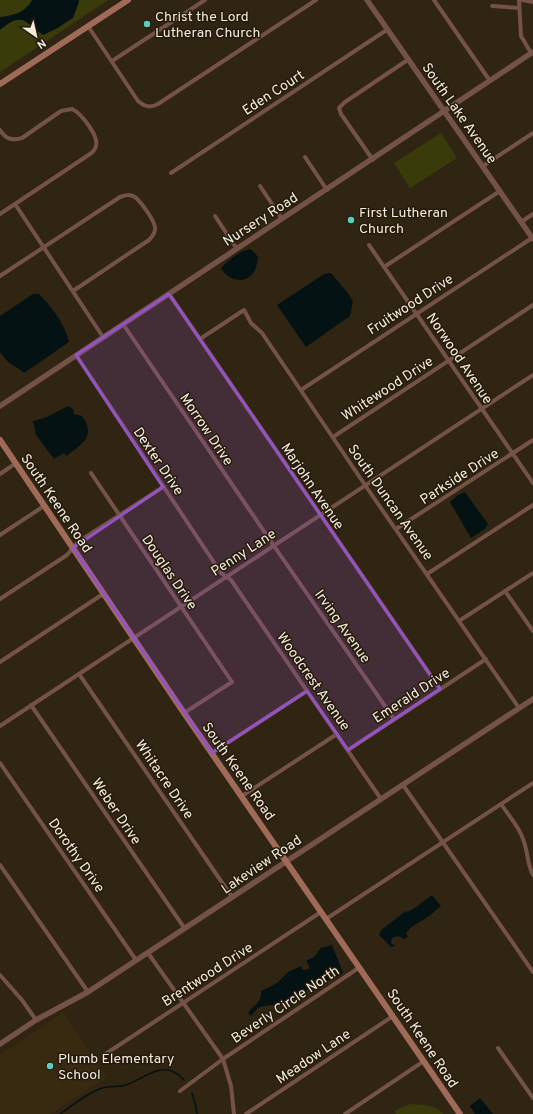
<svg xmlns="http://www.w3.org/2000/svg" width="533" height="1114" font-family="Overpass,sans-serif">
<rect width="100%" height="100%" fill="#302513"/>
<polygon fill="#382911" points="63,1012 107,1077 50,1114 0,1114 0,1055"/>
<g fill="#3a3b0b">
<polygon points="0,0 108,0 0,72"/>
<polygon points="441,133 457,158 410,188 394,163"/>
<path d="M410,1104c14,1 24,0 34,10h-48l-2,-3z"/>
</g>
<g fill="#041214">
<path d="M32,0h47v2l-6,16 -17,11 -13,6c-19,-13 -20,-24 -43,-5v-13c13,-1 26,-5 32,-17z"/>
<path d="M249,249l3,1 6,7c-1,4 -1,11 -4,15 -10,14 -26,8 -33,-4 8,-8 17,-16 28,-19z"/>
<polygon points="331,273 348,293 353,301 350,316 306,347 277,305 324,274"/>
<path d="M33,294h6c14,15 25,28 30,48l-45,31 -2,-2 -14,-9 -8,-10v-36z"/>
<path d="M68,406l5,3 1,5 8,2c15,20 -1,29 -16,40l-2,-3 -10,6 -18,-24 -3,-14 14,-4z"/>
<polygon points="465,492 488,524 485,529 471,538 450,502 458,495"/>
<path d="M432,895l9,11c-5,3 -8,8 -13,11 -8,5 -16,8 -22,16l2,4 -4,2c-5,-4 -7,-3 -12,-1l-1,5 4,3 -4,1 -12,-12 2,-5 25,-19 2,1 10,-6 3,-3z"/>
<path d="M332,945l11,28c-10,6 -21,10 -31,14 -7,3 -13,10 -19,11 -7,2 -14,6 -21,7 -13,2 -12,0 -21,11l-3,-3c6,-9 14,-10 13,-22l16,-8 11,-11 13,-6 2,4 6,-1v-3l-3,-5 8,-4 7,-9z"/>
<polygon points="480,1098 493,1114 475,1114 470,1106"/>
</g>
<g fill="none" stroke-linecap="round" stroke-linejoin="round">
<g stroke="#041214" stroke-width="1.5">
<polyline points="192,1093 196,1107 197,1114"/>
<path d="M60,1114c13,-9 27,-21 42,-26 8,-2 17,-1 24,-3 21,-8 39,-27 58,-5"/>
</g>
<g stroke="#745247" stroke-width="4">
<polyline points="434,0 490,81"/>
<polyline points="519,0 521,36 531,53"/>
<polyline points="522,0 533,2"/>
<polyline points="492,6 519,8"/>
<path d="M88,26l50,75c7,6 12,7 20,3l158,-104"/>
<polyline points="112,61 205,0"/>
<path d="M0,130c6,9 12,11 22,8l39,-27 11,-2c9,4 27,27 24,37 -1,4 -3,6 -6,8l-90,60"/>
<polyline points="305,157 327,190"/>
<polyline points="373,160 341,114 339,108 345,102 409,59"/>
<polyline points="483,166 533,133"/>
<polyline points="171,173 388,29"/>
<polyline points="260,186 282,219"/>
<polyline points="15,204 103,337"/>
<polyline points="215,216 237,249"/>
<polyline points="521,222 533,214"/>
<polyline points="369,245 533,483"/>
<polyline points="384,267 500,191"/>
<path d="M0,276l120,-79c6,-2 10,-3 15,0 6,5 21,25 20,32 0,5 -3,8 -6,11l-76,51"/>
<polyline points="169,294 440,689"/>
<polyline points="123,324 274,546 394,719"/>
<polyline points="200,339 244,310 251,323 262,333 365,485 519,708"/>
<polyline points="76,355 221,573 231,580 381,799"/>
<polyline points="301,390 532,238"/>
<polyline points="333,437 533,305"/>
<polyline points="91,473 232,682 184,713"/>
<polyline points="0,474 16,463"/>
<polyline points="396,529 533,440"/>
<polyline points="0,535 44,506"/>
<polyline points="427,574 533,505"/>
<polyline points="505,591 533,631"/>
<polyline points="0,599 67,555 78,542 163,487"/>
<polyline points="459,621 533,573"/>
<polyline points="0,662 103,594"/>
<polyline points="79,674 232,897"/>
<polyline points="31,705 185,929"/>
<polyline points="0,726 533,375"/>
<polyline points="348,750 486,659"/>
<polyline points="212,753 307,691"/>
<polyline points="0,763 136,960"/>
<polyline points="403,785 533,972"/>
<polyline points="242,796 337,734"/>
<path d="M501,804c7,11 18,22 22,35 5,12 4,25 10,36"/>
<polyline points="0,865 88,992"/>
<polyline points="326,919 533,783"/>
<polyline points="148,953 223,1059 231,1086 234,1114"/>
<polyline points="0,975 22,1000 36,1020"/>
<polyline points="498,1048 533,1098"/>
<polyline points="104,1055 321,912"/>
<polyline points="180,1091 223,1059 360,967"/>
<polyline points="246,1114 393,1016"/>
<polyline points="345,1114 424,1061"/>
</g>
<g stroke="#745247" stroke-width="5.5">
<polyline points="367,0 533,239"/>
<polyline points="0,406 533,52"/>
<polyline points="0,1044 36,1020 88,992 533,699"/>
</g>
<g stroke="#a06a58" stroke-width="6">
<polyline points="0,84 128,0"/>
<polyline points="0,440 184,713 460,1114"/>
</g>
</g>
<path fill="#9352c6" fill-opacity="0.2" stroke="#9352c6" stroke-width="3" stroke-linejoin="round" d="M169,294l271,395 -92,61 -41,-59 -95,62 -139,-205 90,-61 -87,-132z"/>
<g fill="#58cebf" stroke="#261b0a" stroke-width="1.5">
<circle cx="147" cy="24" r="4"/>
<circle cx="351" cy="220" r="4"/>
<circle cx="50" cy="1066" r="4"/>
</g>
<g text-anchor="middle" stroke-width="3" stroke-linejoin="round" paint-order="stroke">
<g font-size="14" fill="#f3ebe0" stroke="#261b0a" text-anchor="start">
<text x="155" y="21">Christ the Lord<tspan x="155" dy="16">Lutheran Church</tspan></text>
<text x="359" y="217">First Lutheran<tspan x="359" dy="16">Church</tspan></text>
<text x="58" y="1063">Plumb Elementary<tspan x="58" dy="16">School</tspan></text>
</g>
<g font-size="14" fill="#f3ebe0" stroke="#261b0a">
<text transform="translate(273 92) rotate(-33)" y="5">Eden Court</text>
<text transform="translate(460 113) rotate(55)" y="5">South Lake Avenue</text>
<text transform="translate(260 219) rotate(-33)" y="5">Nursery Road</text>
<text transform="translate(410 304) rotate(-33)" y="5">Fruitwood Drive</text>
<text transform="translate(460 358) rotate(56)" y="5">Norwood Avenue</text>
<text transform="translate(387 388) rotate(-33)" y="5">Whitewood Drive</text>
<text transform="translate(207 429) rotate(56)" y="5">Morrow Drive</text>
<text transform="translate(159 461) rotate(56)" y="5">Dexter Drive</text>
<text transform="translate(459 476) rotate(-33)" y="5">Parkside Drive</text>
<text transform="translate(313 486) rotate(56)" y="5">Marjohn Avenue</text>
<text transform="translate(391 502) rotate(55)" y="5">South Duncan Avenue</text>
<text transform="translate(57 503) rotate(56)" y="5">South Keene Road</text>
<text transform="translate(243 552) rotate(-33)" y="5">Penny Lane</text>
<text transform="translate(170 572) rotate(56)" y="5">Douglas Drive</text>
<text transform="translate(343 626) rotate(55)" y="5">Irving Avenue</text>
<text transform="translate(314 681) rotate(55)" y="5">Woodcrest Avenue</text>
<text transform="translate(411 695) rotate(-33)" y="5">Emerald Drive</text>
<text transform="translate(239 771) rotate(55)" y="5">South Keene Road</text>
<text transform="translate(165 779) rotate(56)" y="5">Whitacre Drive</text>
<text transform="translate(117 811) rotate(56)" y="5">Weber Drive</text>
<text transform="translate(77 855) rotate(55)" y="5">Dorothy Drive</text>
<text transform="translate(261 864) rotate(-34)" y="5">Lakeview Road</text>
<text transform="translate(207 974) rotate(-33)" y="5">Brentwood Drive</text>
<text transform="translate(285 1004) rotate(-34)" y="5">Beverly Circle North</text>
<text transform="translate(423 1038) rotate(56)" y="5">South Keene Road</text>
<text transform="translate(313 1056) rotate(-34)" y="5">Meadow Lane</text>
</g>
</g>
<g transform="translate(36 36) rotate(146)" stroke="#261b0a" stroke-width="3" paint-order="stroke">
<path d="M0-3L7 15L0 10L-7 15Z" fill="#f3ebe0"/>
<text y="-6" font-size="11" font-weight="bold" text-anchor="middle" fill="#f3ebe0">N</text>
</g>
</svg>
